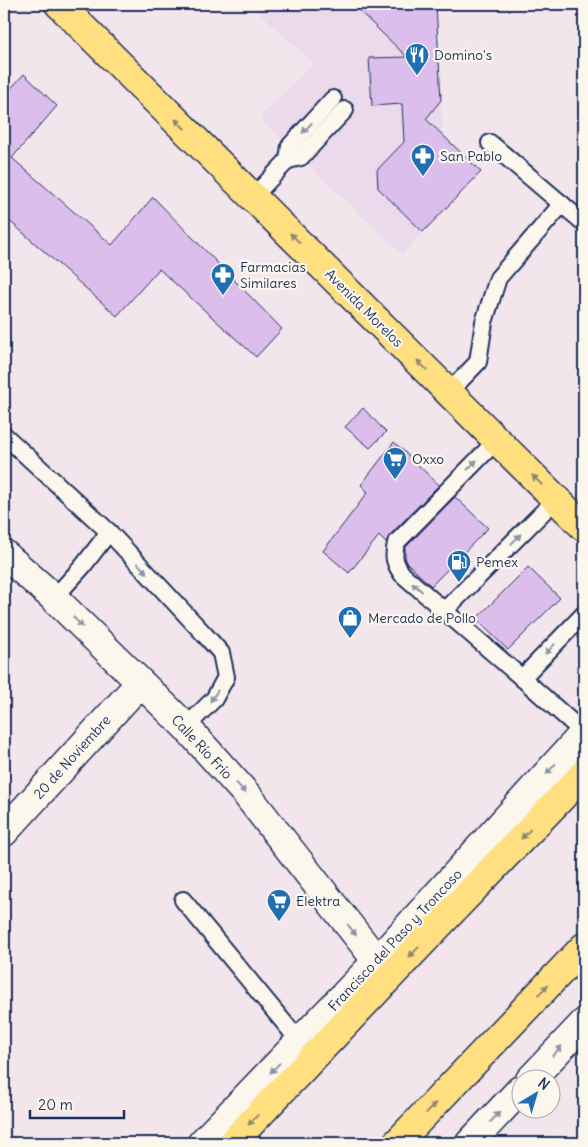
<svg xmlns="http://www.w3.org/2000/svg" width="588" height="1147" font-family="Delius,sans-serif">
<rect width="100%" height="100%" fill="#f2e6ec"/>
<filter id="ink" filterUnits="userSpaceOnUse"><feTurbulence type="fractalNoise" baseFrequency=".02" numOctaves="2"/><feDisplacementMap in="SourceGraphic" scale="10" xChannelSelector="R" yChannelSelector="G"/><feConvolveMatrix kernelMatrix="1 2 1 2 8 2 1 2 1" color-interpolation-filters="sRGB"/></filter>
<g filter="url(#ink)">
<polygon fill="#ebdaec" points="250,4 436,4 443,135 481,172 402,254 259,118 313,63"/>
<g fill="#dcbeec" stroke="#1b2f5e">
<polygon points="352,4 436,4 441,100 426,119 481,172 423,232 378,188 377,170 404,142 402,104 372,106 369,58 407,57"/>
<polygon points="24,74 57,106 12,158 112,245 153,197 282,329 256,357 159,269 117,316 4,216 4,96"/>
<polygon points="363,408 386,432 370,448 345,427"/>
<polygon points="394,442 439,485 389,536 386,543 379,536 349,573 323,551 368,492 361,485"/>
<polygon points="455,497 488,528 431,586 407,563 405,557 405,548"/>
<polygon points="528,567 560,598 508,650 476,619"/>
</g>
<g fill="none" stroke-linecap="round" stroke-linejoin="round">
<defs>
<g id="lane">
<polyline points="490,143 584,223"/>
<polyline points="288,160 290,146 333,99"/>
<polyline points="253,197 288,160 301,157 345,110"/>
<polyline points="449,392 478,362 484,322 498,278 562,204"/>
<polyline points="4,435 109,532 205,635 221,653 226,677 214,699 186,727"/>
<path d="M497,440l-101,103c-3,14 -2,19 6,31l120,104 62,-64"/>
<polyline points="54,598 83,566 109,532"/>
<polyline points="444,611 556,499"/>
<polyline points="522,678 584,733"/>
<polyline points="183,900 300,1042"/>
</g>
<g id="street">
<polyline points="4,554 54,598 186,727 247,795 377,961"/>
<polyline points="4,832 140,683"/>
</g>
<g id="secondary">
<polyline points="530,1080 584,1023"/>
<polyline points="202,1143 377,961 584,733"/>
<polyline points="470,1143 520,1090"/>
</g>
<polyline id="primary" points="59,4 584,527"/>
<g id="highway">
<polyline points="232,1143 452,911 584,774"/>
<polyline points="397,1143 584,947"/>
</g>
</defs>
<use href="#lane" stroke="#1b2f5e" stroke-width="20"/>
<use href="#street" stroke="#1b2f5e" stroke-width="31"/>
<use href="#secondary" stroke="#1b2f5e" stroke-width="31"/>
<use href="#primary" stroke="#1b2f5e" stroke-width="31"/>
<use href="#highway" stroke="#1b2f5e" stroke-width="31"/>
<use href="#lane" stroke="#fbf7ec" stroke-width="16"/>
<use href="#street" stroke="#fbf7ec" stroke-width="28"/>
<use href="#secondary" stroke="#fbf7ec" stroke-width="28"/>
<use href="#primary" stroke="#ffdf80" stroke-width="28"/>
<use href="#highway" stroke="#ffdf80" stroke-width="28"/>
</g>
<defs><path id="oneway-solid" d="M-6-.8H1V-3.2L6.5 0L1 3.2V.8H-6Z" transform="scale(1.25)"/></defs>
<g fill="#8d876f">
<use href="#oneway-solid" transform="translate(180 124) rotate(-135)"/>
<use href="#oneway-solid" transform="translate(295 238) rotate(-135)"/>
<use href="#oneway-solid" transform="translate(422 365) rotate(-135)"/>
<use href="#oneway-solid" transform="translate(537 480) rotate(-135)"/>
<use href="#oneway-solid" transform="translate(526 834) rotate(134)"/>
<use href="#oneway-solid" transform="translate(414 952) rotate(134)"/>
<use href="#oneway-solid" transform="translate(543 990) rotate(-46)"/>
<use href="#oneway-solid" transform="translate(431 1108) rotate(-46)"/>
<use href="#oneway-solid" transform="translate(253 1120) rotate(134)"/>
</g>
<g fill="#8b93a5">
<use href="#oneway-solid" transform="translate(307 128) rotate(133)"/>
<use href="#oneway-solid" transform="translate(472 465) rotate(-46)"/>
<use href="#oneway-solid" transform="translate(516 539) rotate(-45)"/>
<use href="#oneway-solid" transform="translate(142 568) rotate(47)"/>
<use href="#oneway-solid" transform="translate(417 587) rotate(-139)"/>
<use href="#oneway-solid" transform="translate(78 622) rotate(45)"/>
<use href="#oneway-solid" transform="translate(550 649) rotate(134)"/>
<use href="#oneway-solid" transform="translate(214 696) rotate(124)"/>
<use href="#oneway-solid" transform="translate(551 769) rotate(132)"/>
<use href="#oneway-solid" transform="translate(241 788) rotate(48)"/>
<use href="#oneway-solid" transform="translate(352 930) rotate(52)"/>
<use href="#oneway-solid" transform="translate(557 1051) rotate(-47)"/>
<use href="#oneway-solid" transform="translate(275 1068) rotate(134)"/>
<use href="#oneway-solid" transform="translate(495 1117) rotate(-47)"/>
</g>
</g>
<defs>
<symbol id="restaurant-pin" viewBox="-11 -11 22 30"><path d="M0 17L-7.5 6A9.5 9.5 0 1 1 7.5 6Z" fill="#1f6fb2" stroke="#fbf7ec"/><path d="M-5-6h1v4h1v-4h1v4h1v-4h1v5L-1.5 .5V6h-2V.5L-5-1ZM5-6V6H3V1.5H1.5Q1.5-4 5-6Z" fill="#fff"/></symbol>
<symbol id="pharmacy-pin" viewBox="-11 -11 22 30"><path d="M0 17L-7.5 6A9.5 9.5 0 1 1 7.5 6Z" fill="#1f6fb2" stroke="#fbf7ec"/><path d="M-2-6h4v4h4v4h-4v4h-4v-4h-4v-4h4Z" fill="#fff"/></symbol>
<symbol id="supermarket-pin" viewBox="-11 -11 22 30"><path d="M0 17L-7.5 6A9.5 9.5 0 1 1 7.5 6Z" fill="#1f6fb2" stroke="#fbf7ec"/><path d="M-6-5.5h2.5l.6 2H6L4.5 2H-2.5L-4.4-4H-6ZM-1.5 3.2a1.3 1.3 0 1 0 .1 0ZM3 3.2a1.3 1.3 0 1 0 .1 0Z" fill="#fff"/></symbol>
<symbol id="fuel-pin" viewBox="-11 -11 22 30"><path d="M0 17L-7.5 6A9.5 9.5 0 1 1 7.5 6Z" fill="#1f6fb2" stroke="#fbf7ec"/><path d="M-5.5-6h7V0h2V4h1.3V-2.5L3-4.5l.8-.8L6-3V5H2.5V1h-1V6h-7ZM-4.2-4.7v3.2H.2V-4.7Z" fill="#fff"/></symbol>
<symbol id="shop-pin" viewBox="-11 -11 22 30"><path d="M0 17L-7.5 6A9.5 9.5 0 1 1 7.5 6Z" fill="#1f6fb2" stroke="#fbf7ec"/><path d="M-5-2.5h2.3a2.7 3.5 0 0 1 5.4 0H5L5.5 6h-11ZM-1.5-2.5h3a1.5 2.3 0 0 0-3 0Z" fill="#fff"/></symbol>
</defs>
<g fill-rule="evenodd">
<use href="#restaurant-pin" x="403" y="41" width="28" height="38"/>
<use href="#pharmacy-pin" x="409" y="142" width="28" height="38"/>
<use href="#pharmacy-pin" x="209" y="261" width="28" height="38"/>
<use href="#supermarket-pin" x="381" y="445" width="28" height="38"/>
<use href="#fuel-pin" x="445" y="548" width="28" height="38"/>
<use href="#shop-pin" x="336" y="604" width="28" height="38"/>
<use href="#supermarket-pin" x="265" y="887" width="28" height="38"/>
</g>
<g text-anchor="middle" stroke-width="4.5" stroke-linejoin="round" paint-order="stroke">
<g font-size="14" fill="#1b2f5e" stroke="#fbf7ec" text-anchor="start">
<text x="434" y="60">Domino's</text>
<text x="440" y="161">San Pablo</text>
<text x="240" y="272">Farmacias<tspan x="240" dy="16">Similares</tspan></text>
<text x="412" y="464">Oxxo</text>
<text x="476" y="567">Pemex</text>
<text x="368" y="623">Mercado de Pollo</text>
<text x="296" y="906">Elektra</text>
</g>
<g font-size="14" fill="#1b2f5e" stroke="#fbf7ec">
<text transform="translate(364 308) rotate(45)" y="5">Avenida Morelos</text>
<text transform="translate(202 747) rotate(47)" y="5">Calle Río Frío</text>
<text transform="translate(72 757) rotate(-48)" y="5">20 de Noviembre</text>
<text transform="translate(395 940) rotate(-47)" y="5">Francisco del Paso y Troncoso</text>
</g>
</g>
<rect width="588" height="1147" fill="none" stroke="#fbf7ec" stroke-width="20"/>
<rect x="10" y="10" width="568" height="1127" fill="none" stroke="#1b2f5e" stroke-width="2" filter="url(#ink)"/>
<g transform="translate(536 1094) rotate(38)"><circle r="24" fill="#fbf7ec" stroke="#a1a7b3"/>
<path d="M0-4L9 19L0 12L-9 19Z" fill="#1f6fb2"/>
<text y="-8" font-size="14" font-weight="bold" text-anchor="middle" fill="#1b2f5e">N</text>
</g>
<path d="M30 1110v8h94v-8" fill="none" stroke="#1b2f5e" stroke-width="2.5"/>
<text x="38" y="1110" font-size="15" fill="#1b2f5e" stroke="#fbf7ec" stroke-width="4" paint-order="stroke">20 m</text>
</svg>
